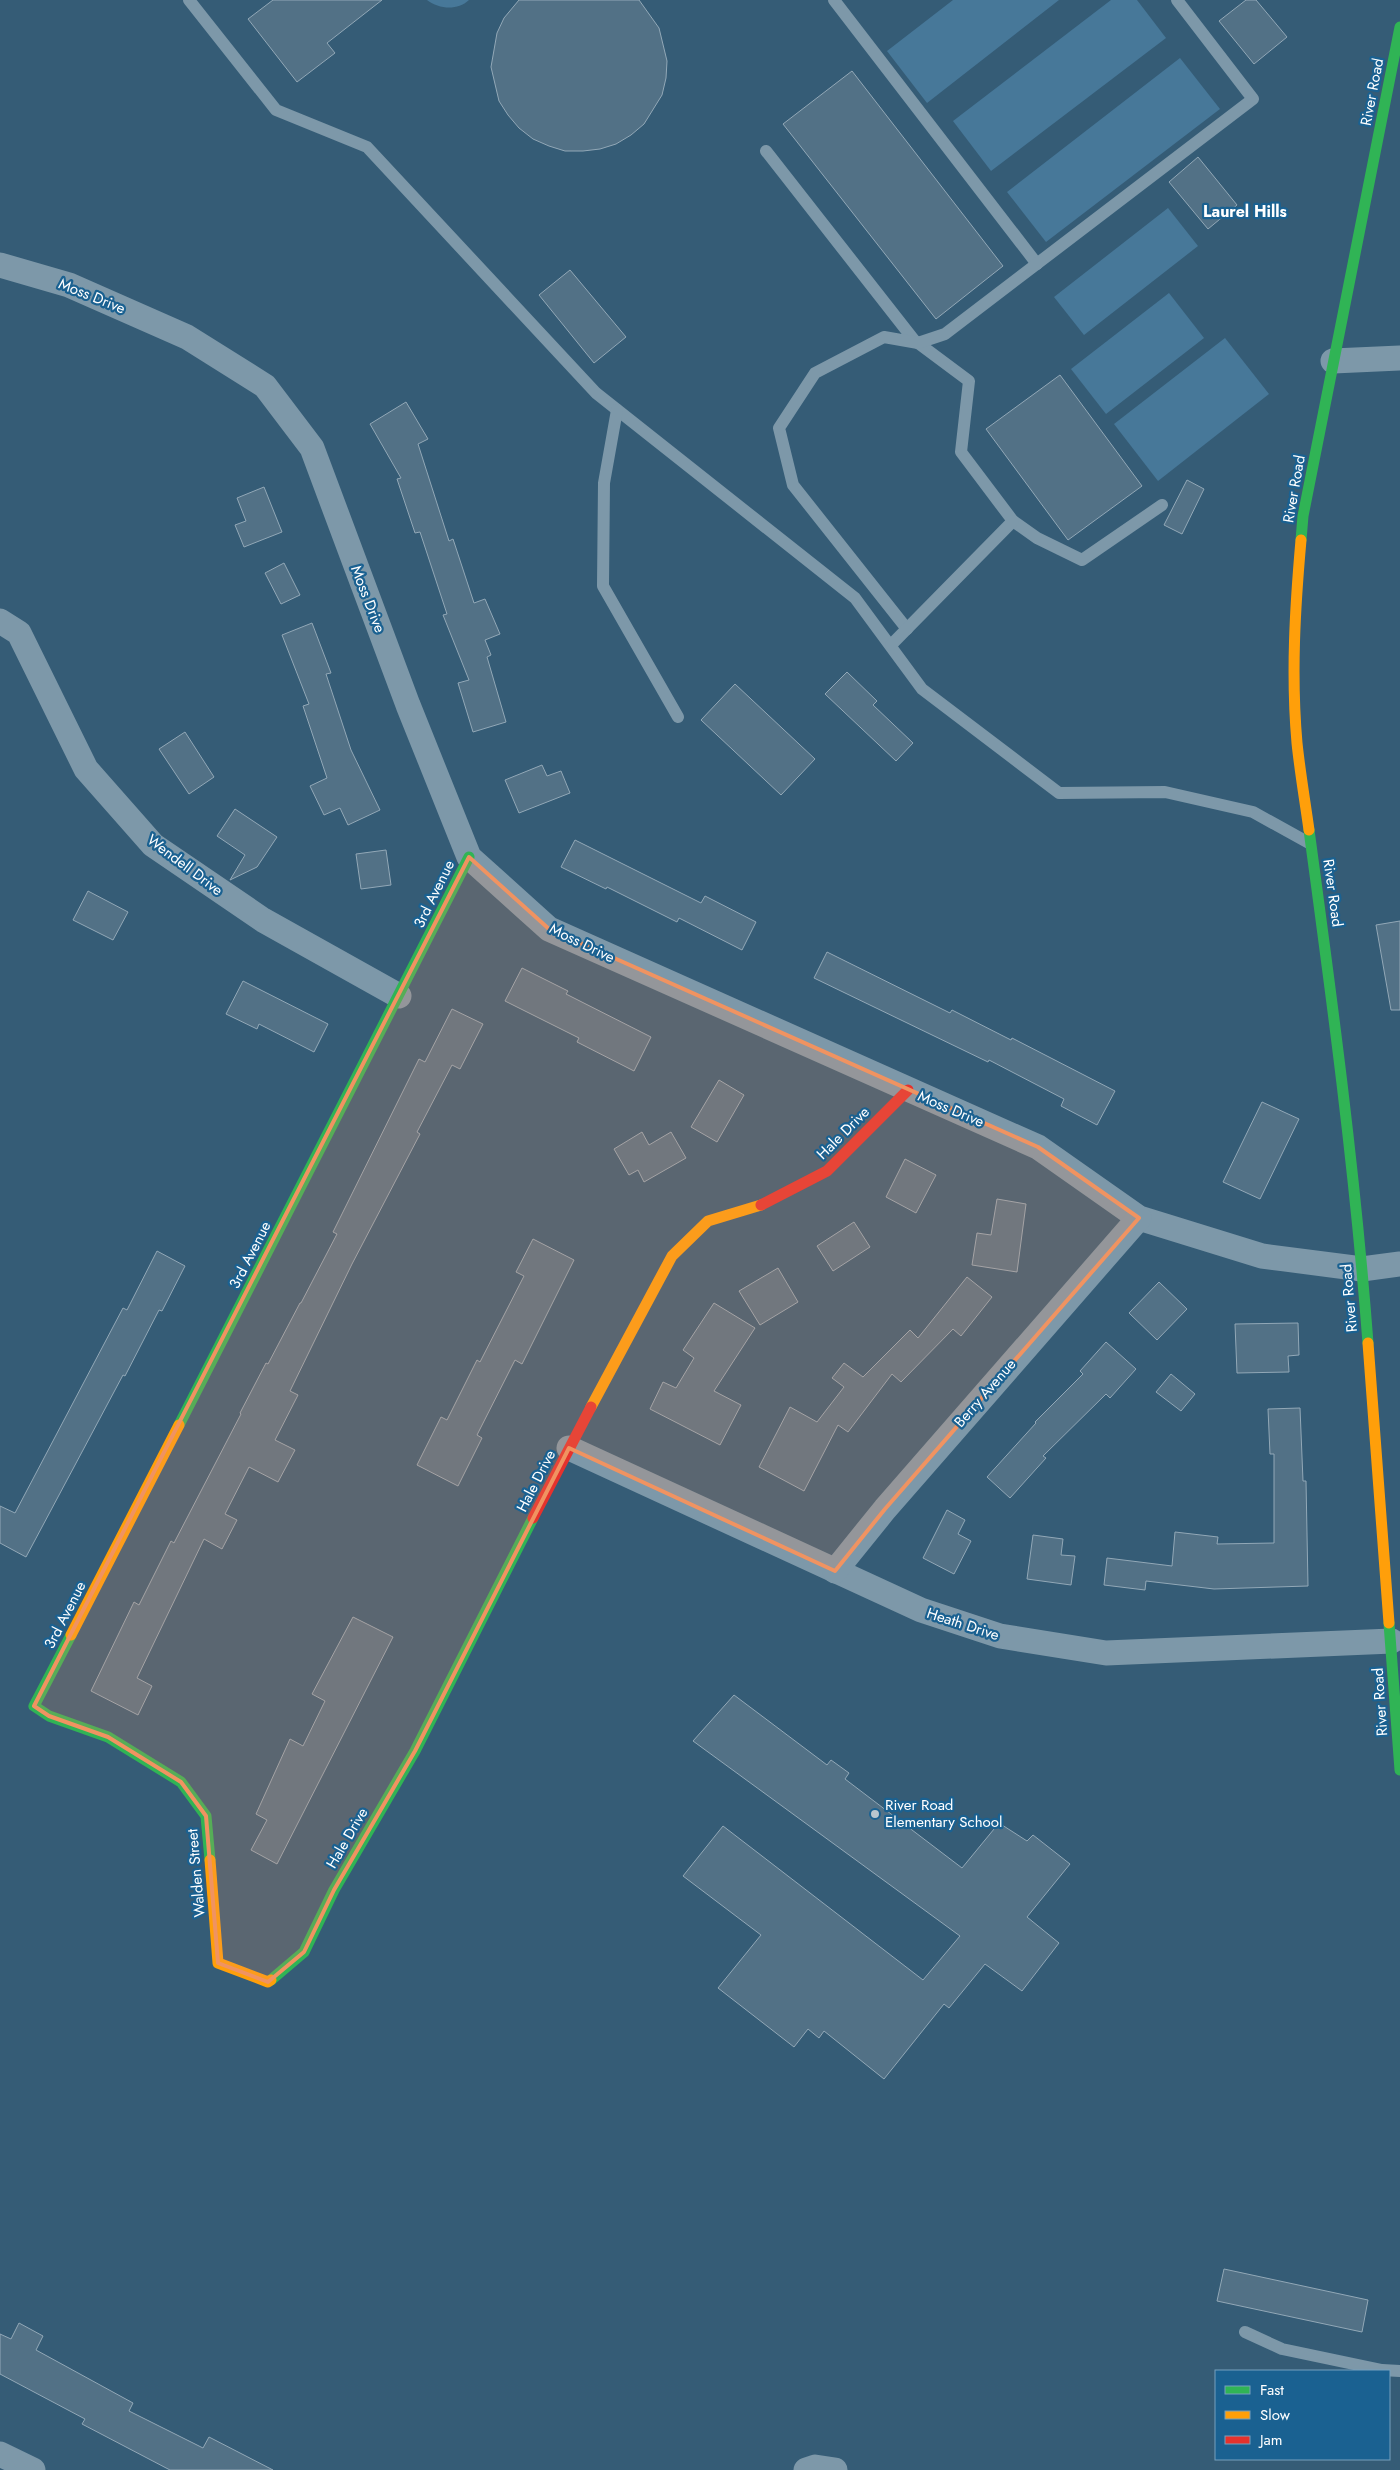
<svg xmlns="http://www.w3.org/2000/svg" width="1400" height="2470" font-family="Jost,sans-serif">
<rect width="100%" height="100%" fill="#355c76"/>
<g fill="#477899">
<path d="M427,0h42c-12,11 -30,9 -42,0z"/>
<polygon points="953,0 1059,0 927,103 887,51"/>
<polygon points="1111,0 1137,0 1166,38 991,171 953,121"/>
<polygon points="1180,58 1220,109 1046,242 1007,192"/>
<polygon points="1168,208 1198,246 1084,335 1054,297"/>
<polygon points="1169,293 1204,338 1106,414 1071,369"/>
<polygon points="1225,338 1269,394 1158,481 1114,424"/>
</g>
<g fill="#527186" stroke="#92a8b7">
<polygon points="273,0 382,0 327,43 335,53 297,82 248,19"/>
<polygon points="519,0 639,0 659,28 667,61 666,78 662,95 644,124 631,135 616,144 600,149 583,151 565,151 549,146 533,139 519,128 508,115 499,101 491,67 497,33 504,18"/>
<polygon points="1246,0 1256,0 1287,37 1254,64 1219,21"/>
<polygon points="852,71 1003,266 936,319 783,124"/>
<polygon points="1198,157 1237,205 1208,229 1169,182"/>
<polygon points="570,270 626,337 594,363 539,295"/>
<polygon points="1060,375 1142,486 1068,540 986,429"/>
<polygon points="406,402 428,439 418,444 449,541 453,539 474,603 485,599 500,634 485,640 491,655 487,657 506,722 473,732 458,683 469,680 443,615 447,614 420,532 415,533 397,479 401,478 370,424"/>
<polygon points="1187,480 1204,489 1182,534 1164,525"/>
<polygon points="264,487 282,532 244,547 235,525 246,521 237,498"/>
<polygon points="284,563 300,595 281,604 265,573"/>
<polygon points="312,623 331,673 326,674 351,750 380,810 348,825 340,808 324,815 310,786 327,778 303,706 309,704 282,635"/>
<polygon points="847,672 877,701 873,705 913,743 896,761 825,694"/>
<polygon points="735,684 815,759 781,795 701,720"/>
<polygon points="185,732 214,777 189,794 159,749"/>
<polygon points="542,765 547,776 561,771 570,793 519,813 505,780"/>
<polygon points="235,809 277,837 257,867 230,880 245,855 217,836"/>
<polygon points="575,840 701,903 705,896 756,922 742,950 679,918 677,922 607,887 606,889 561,867"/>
<polygon points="386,850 391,885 361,889 356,854"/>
<polygon points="88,891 128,912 113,940 73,920"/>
<polygon points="1400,921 1400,1010 1391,1010 1376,925"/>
<polygon points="827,952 950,1013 952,1010 1011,1040 1012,1038 1115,1091 1097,1125 1061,1106 1064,1099 989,1060 988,1062 814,978"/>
<polygon points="522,968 568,991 566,994 651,1037 634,1071 577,1042 579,1038 505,1001"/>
<polygon points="243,981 328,1024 314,1052 259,1024 257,1029 226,1014"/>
<polygon points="452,1009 483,1024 460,1069 452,1065 417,1132 420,1134 352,1264 290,1391 298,1395 275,1440 295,1450 278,1482 249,1467 225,1514 237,1520 222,1549 204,1539 137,1678 152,1686 138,1715 91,1691 134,1602 139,1605 171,1541 174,1543 241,1414 240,1413 266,1363 268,1364 300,1303 301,1303 337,1234 333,1232 419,1059 425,1062"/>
<polygon points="719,1080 744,1095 717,1142 691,1127"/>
<polygon points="1262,1102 1299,1119 1260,1199 1223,1182"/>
<polygon points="642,1132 649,1145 671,1132 686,1158 644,1182 638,1170 629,1175 614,1149"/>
<polygon points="905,1159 936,1175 916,1213 886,1197"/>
<polygon points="997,1199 1026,1204 1017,1272 972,1265 977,1233 991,1235"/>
<polygon points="854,1222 870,1247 833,1271 817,1246"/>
<polygon points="533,1239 574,1260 522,1364 515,1360 477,1435 482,1438 458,1486 417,1465 441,1417 447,1420 477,1360 480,1362 524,1276 516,1272"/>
<polygon points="157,1251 185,1266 162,1311 159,1310 125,1376 123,1375 26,1557 0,1543 0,1506 15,1513 123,1308 127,1310"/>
<polygon points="778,1268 798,1302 760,1325 739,1291"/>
<polygon points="967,1277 992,1297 961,1336 953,1329 901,1382 892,1374 848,1432 838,1425 804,1491 759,1467 790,1407 817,1422 844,1387 832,1378 844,1363 863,1377 910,1330 918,1338"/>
<polygon points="1159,1282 1187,1309 1157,1340 1129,1313"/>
<polygon points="714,1303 755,1328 714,1391 741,1405 720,1445 650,1409 663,1382 676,1388 694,1358 683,1350"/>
<polygon points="1298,1323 1299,1355 1288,1356 1289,1372 1237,1373 1235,1324"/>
<polygon points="1106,1342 1136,1369 1110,1398 1106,1394 1043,1456 1046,1458 1010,1498 987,1477 1036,1423 1035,1422 1083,1374 1080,1371"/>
<polygon points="1171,1374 1195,1394 1181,1411 1156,1392"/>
<polygon points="1300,1408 1303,1481 1306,1481 1308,1586 1214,1589 1146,1581 1145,1590 1104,1585 1107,1558 1172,1566 1175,1532 1218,1537 1217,1544 1274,1543 1274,1454 1270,1454 1268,1409"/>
<polygon points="947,1510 965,1520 958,1534 971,1541 954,1574 923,1558"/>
<polygon points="1033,1535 1063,1539 1061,1555 1075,1556 1071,1585 1027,1579"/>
<polygon points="353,1617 393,1637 277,1864 251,1850 267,1820 256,1814 290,1739 303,1746 325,1701 312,1694"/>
<polygon points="734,1695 827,1765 831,1760 849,1773 845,1779 962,1868 999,1823 1027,1841 1033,1835 1070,1864 1027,1917 1059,1943 1022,1991 985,1964 949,2008 944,2004 884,2079 824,2031 819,2038 808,2029 794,2047 718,1988 761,1935 683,1876 723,1826 923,1980 960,1936 693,1741"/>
<polygon points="1224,2269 1368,2300 1362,2332 1217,2301"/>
<polygon points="19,2323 43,2336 36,2350 133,2403 129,2411 203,2448 209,2437 273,2470 170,2470 82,2424 85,2419 0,2374 0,2334 11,2339"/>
</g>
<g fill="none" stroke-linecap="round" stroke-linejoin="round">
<g stroke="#7d98a9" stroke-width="12">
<polyline points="189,0 276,110 367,147 596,393 855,598 922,689 1059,793 1165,792 1253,812 1309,843"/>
<polyline points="834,0 1037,264"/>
<polyline points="766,151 914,340 969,381 961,452 1013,521 1037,538 1082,560 1162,505"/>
<polyline points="617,410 604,483 603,586 678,717"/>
<polyline points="907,629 793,485 779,428 815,373 884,337 918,343 945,334 1253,99 1177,0"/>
<polyline points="891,645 1013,521"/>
<polyline points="1245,2332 1282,2349 1382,2370 1400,2371"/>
</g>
<g stroke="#7d98a9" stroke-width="25">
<polyline points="0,265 69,285 187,337 265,386 312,448 408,705 469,857 549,929 1038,1147 1139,1218 1262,1256 1362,1269 1400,1264"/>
<polyline points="1333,361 1400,358"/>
<polyline points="0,621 19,633 86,769 153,845 263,920 399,996"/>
<polyline points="569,1448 921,1610 1000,1636 1106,1653 1392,1641"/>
<polyline points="835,1571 885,1509 1139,1218"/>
<polyline points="0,2454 33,2470"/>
<polyline points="806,2470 815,2467 835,2470"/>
</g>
<g stroke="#30b455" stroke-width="11">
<polyline points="1301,540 1303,516 1400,27"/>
<path d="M1309,830c23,170 46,341 59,513"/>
<polyline points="179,1425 469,857"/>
<polyline points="1389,1623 1400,1770"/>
<polyline points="71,1635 34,1706 49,1716 108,1737 181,1782 206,1816 210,1860"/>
<polyline points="271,1980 304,1952 334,1890 415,1751 533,1518"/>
</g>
<g stroke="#ff9f0a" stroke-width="11">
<path d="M1301,540c-6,68 -10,135 -4,203 3,29 8,58 12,87"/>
<polyline points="1368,1343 1389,1623"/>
<polyline points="591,1407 672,1256 708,1221 761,1205"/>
<polyline points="71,1635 179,1425"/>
<polyline points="210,1860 218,1963 268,1982 271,1980"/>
</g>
<g stroke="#e5322d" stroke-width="11">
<polyline points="761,1205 827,1171 908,1090"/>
<polyline points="533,1518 591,1407"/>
</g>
</g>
<path fill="#f09361" fill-opacity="0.2" stroke="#f09361" stroke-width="4" stroke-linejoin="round" d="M469,857l80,72 489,218 101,71 -254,291 -50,62 -266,-123 -154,303 -81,139 -30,62 -36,30 -50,-19 -12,-147 -25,-34 -73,-45 -59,-21 -15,-10z"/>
<circle fill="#b8c6cf" stroke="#1a6191" stroke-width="2" cx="875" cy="1814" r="5"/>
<g text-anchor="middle" stroke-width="4.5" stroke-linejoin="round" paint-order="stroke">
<g font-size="15" fill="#fff" stroke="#1a6191">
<text transform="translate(1372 92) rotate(-79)" y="5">River Road</text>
<text transform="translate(92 296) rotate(22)" y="5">Moss Drive</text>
<text transform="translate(1294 489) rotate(-80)" y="5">River Road</text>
<text transform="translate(368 599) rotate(69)" y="5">Moss Drive</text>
<text transform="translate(185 865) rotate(37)" y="5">Wendell Drive</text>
<text transform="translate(1333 893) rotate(82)" y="5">River Road</text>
<text transform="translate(434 894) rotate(-64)" y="5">3rd Avenue</text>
<text transform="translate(582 943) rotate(26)" y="5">Moss Drive</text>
<text transform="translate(951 1109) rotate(23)" y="5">Moss Drive</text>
<text transform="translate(843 1133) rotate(-45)" y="5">Hale Drive</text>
<text transform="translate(250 1255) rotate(-63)" y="5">3rd Avenue</text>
<text transform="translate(1349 1298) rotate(-95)" y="5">River Road</text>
<text transform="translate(985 1393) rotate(-49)" y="5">Berry Avenue</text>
<text transform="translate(536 1481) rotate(-63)" y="5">Hale Drive</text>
<text transform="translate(65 1615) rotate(-63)" y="5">3rd Avenue</text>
<text transform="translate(963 1624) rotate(18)" y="5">Heath Drive</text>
<text transform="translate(1380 1702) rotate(-94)" y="5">River Road</text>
<text transform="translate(347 1838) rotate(-60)" y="5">Hale Drive</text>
<text transform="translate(196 1873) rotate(-95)" y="5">Walden Street</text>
</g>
<g font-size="15" fill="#fff" stroke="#1a6191" text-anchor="start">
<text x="885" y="1810">River Road<tspan x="885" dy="17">Elementary School</tspan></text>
</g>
<g font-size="16" font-weight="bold" fill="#fff" stroke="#1a6191">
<text x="1245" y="217">Laurel Hills</text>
</g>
</g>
<rect x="1215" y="2370" width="175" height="90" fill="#1a6191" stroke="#76a0bd"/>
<rect x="1225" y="2386" width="25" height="8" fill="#30b455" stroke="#76a0bd"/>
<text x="1260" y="2395" font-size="15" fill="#ffffff">Fast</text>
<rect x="1225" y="2411" width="25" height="8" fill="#ff9f0a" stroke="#76a0bd"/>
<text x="1260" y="2420" font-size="15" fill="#ffffff">Slow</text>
<rect x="1225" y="2436" width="25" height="8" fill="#e5322d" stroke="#76a0bd"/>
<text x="1260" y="2445" font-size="15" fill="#ffffff">Jam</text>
</svg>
